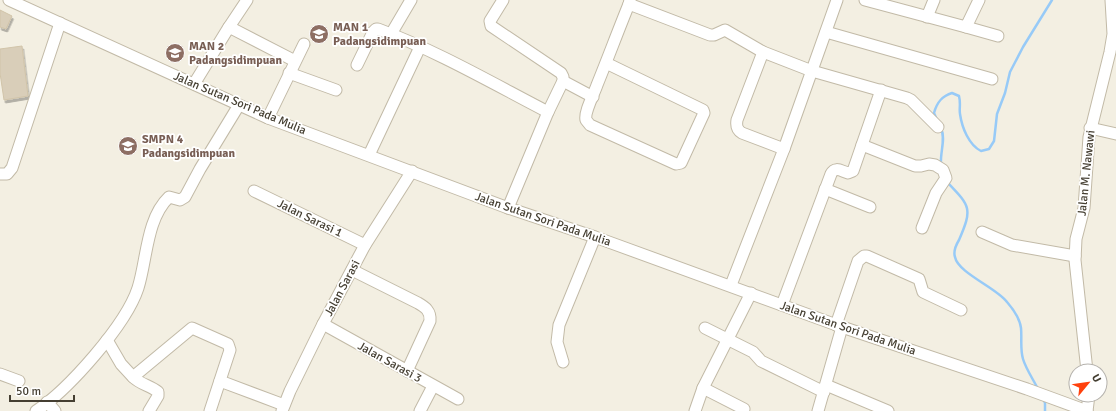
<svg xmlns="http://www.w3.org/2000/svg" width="1116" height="411" font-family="Signika,sans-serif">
<defs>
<filter id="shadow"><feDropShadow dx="1.5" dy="3" stdDeviation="0" flood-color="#0004"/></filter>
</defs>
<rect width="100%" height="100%" fill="#f3efe2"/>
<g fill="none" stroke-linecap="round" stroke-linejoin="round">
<g stroke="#97caf7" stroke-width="2.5">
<path d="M937,120l-3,-7c3,-11 8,-17 18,-20l7,3c2,8 0,12 1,18 2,14 9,31 21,37l8,-2 5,-8 3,-27 8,-21 5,-21 13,-25 29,-47"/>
<path d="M941,128c5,11 -1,24 0,36"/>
<path d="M947,182c23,24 26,26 12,58 -3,5 -6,11 -4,17 3,16 42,31 52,45 6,7 13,17 14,26 1,10 -1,21 2,31 3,10 10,20 15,30"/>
<polyline points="1043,398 1045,403 1045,411"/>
</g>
</g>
<g fill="#d9ceb9" stroke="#d1c4a9" filter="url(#shadow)">
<polygon points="0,10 12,16 6,29 0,27"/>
<polygon points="22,46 28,96 4,100 0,73 0,49"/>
</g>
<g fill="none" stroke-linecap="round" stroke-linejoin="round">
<defs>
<g id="minor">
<polyline points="9,0 268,118 508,208 595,237 842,327 1027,389 1087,411"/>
<polyline points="503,0 490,21 491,26 561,73 563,77 563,81 548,112 508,208"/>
<polyline points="865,0 966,27 979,0"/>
<polyline points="629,4 710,35 714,35 725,30 763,52 812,71 907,98 911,100 938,127"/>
<polyline points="927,17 934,0"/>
<polyline points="229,27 295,61"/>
<polyline points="966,27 998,36"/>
<polyline points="826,32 992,79"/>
<polyline points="391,34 411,0"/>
<path d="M763,52l-26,68c-1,6 0,10 5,13l42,16"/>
<path d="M606,63l97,47 1,3 -23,50 -5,1 -86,-39 -4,-5c-2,-8 8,-26 11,-35 11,-27 21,-54 32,-81l1,-4"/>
<path d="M357,65l16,-33 3,-3h2c59,22 114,54 170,83"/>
<polyline points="289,73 336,90"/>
<polyline points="563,81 593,97"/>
<polyline points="194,84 229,27 247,0"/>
<polyline points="268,118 304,44"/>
<polyline points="1090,128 1116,134"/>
<polyline points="862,145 915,166 921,166 929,164 935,165 943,170 946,178 936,193 922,228"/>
<polyline points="369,155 420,47"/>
<polyline points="0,174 7,174 12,168 60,23"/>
<polyline points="825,189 870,207"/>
<polyline points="254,191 365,245"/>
<polyline points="982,232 1012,245 1075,256"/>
<path d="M352,270l66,33c7,4 13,8 12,18l-23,50"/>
<polyline points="731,285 784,149 837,0"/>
<path d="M782,305l49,-131c4,-8 10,-3 17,-1l5,-2 28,-81"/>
<polyline points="323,324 458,399"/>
<polyline points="836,325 858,261 864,256 867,256 919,279 923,292 961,310"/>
<polyline points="705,328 753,352 761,361 824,392"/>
<polyline points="107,340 121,364 133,377 192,328 228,344 230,350 210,411"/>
<polyline points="563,362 557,342 559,325 595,237"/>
<polyline points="1087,371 1075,260 1076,239 1084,208 1089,137 1110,52 1113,34 1111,0"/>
<polyline points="0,374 19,381"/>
<path d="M133,377c8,8 17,8 25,15v4l-9,15"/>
<polyline points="220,381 284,405"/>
<polyline points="826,385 888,411"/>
<polyline points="703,388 744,409"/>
<polyline points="47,402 55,411"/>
<path d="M36,411c32,-21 90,-86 102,-123 9,-28 8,-69 31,-91l11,3 5,-3 15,-28 39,-64"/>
<polyline points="282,411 290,391 323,324 365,245 412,171"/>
<polyline points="420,411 433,386"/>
<polyline points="695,411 703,388 751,293"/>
<polyline points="818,411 842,327"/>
<polyline points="1087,411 1089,395"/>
</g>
</defs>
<use href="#minor" stroke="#c2baa7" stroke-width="13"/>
<use href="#minor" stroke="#fff" stroke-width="11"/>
</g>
<defs>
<symbol id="university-disc" viewBox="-11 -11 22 22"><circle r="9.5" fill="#8d6e63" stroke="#fff"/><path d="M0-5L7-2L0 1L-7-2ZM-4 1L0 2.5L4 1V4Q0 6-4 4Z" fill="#fff"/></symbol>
</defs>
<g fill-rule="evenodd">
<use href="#university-disc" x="308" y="23" width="22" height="22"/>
<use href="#university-disc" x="164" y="42" width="22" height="22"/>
<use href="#university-disc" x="117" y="135" width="22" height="22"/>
</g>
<g text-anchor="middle" stroke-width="3.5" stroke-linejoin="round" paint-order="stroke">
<g font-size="12" font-weight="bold" fill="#785e54" stroke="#fff" text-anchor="start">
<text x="333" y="31">MAN 1<tspan x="333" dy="14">Padangsidimpuan</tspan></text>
<text x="189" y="50">MAN 2<tspan x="189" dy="14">Padangsidimpuan</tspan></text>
<text x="142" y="143">SMPN 4<tspan x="142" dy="14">Padangsidimpuan</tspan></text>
</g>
<g font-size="12" fill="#453f32" stroke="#fff">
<text transform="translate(240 103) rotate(23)" y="4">Jalan Sutan Sori Pada Mulia</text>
<text transform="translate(1086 173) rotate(-84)" y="4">Jalan M. Nawawi</text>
<text transform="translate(310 218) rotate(26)" y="4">Jalan Sarasi 1</text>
<text transform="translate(543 219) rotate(19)" y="4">Jalan Sutan Sori Pada Mulia</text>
<text transform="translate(342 288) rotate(-62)" y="4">Jalan Sarasi</text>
<text transform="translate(848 328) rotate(19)" y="4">Jalan Sutan Sori Pada Mulia</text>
<text transform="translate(390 362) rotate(29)" y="4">Jalan Sarasi 3</text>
</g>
</g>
<g transform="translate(1088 383) rotate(61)"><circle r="19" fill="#ffffff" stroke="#b5b2ad"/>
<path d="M0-3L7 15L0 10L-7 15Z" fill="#ff410d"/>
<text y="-6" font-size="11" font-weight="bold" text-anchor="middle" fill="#453f32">U</text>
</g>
<path d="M10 395v6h64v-6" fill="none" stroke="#453f32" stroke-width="2"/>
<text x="16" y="395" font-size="12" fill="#453f32" stroke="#ffffff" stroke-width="3" paint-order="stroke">50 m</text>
</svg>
